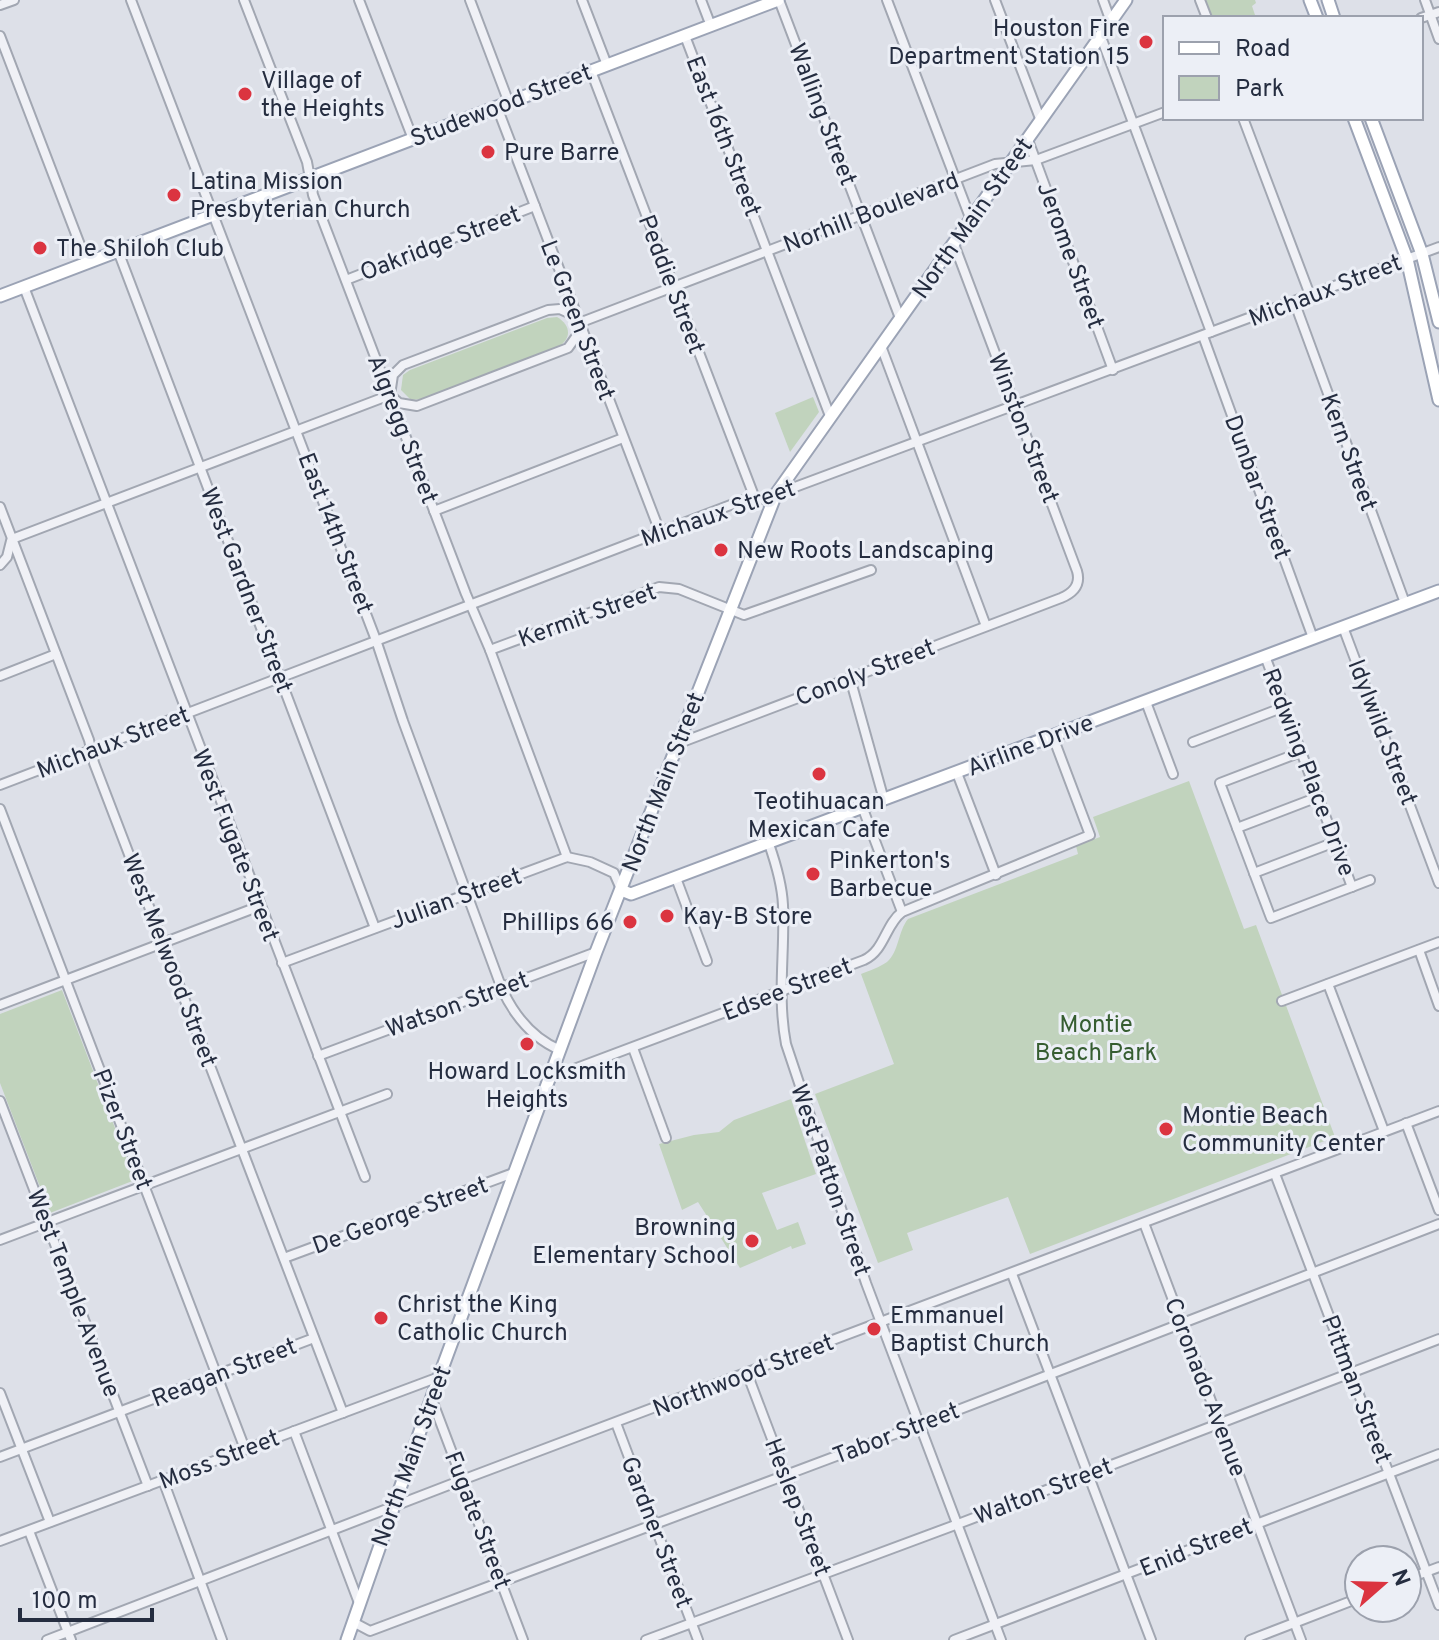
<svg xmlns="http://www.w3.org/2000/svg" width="1439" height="1640" font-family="Overpass,sans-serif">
<rect width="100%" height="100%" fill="#dde0e8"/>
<g fill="#c1d3bd">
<polygon points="1206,0 1255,0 1256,3 1252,6 1256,18 1212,18"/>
<path d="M557,317c14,8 15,22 1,30l-137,52 -10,1 -10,-10 2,-15 7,-5 137,-52z"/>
<polygon points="813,397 819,412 790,452 775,413"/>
<path d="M1189,781l55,148 12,-4 79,212 -305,117 -22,-57 -101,36 6,17 -35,13 -63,-169 79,-30 -33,-90c8,-3 19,-7 26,-12 12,-10 11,-31 21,-43l170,-65 -2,-8 24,-9 -7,-20z"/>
<polygon points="62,990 135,1180 50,1213 0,1083 0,1014"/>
<polygon points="791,1099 816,1174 762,1193 777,1230 798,1222 806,1244 792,1249 791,1246 740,1268 698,1202 682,1210 659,1144 694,1135 719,1132 734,1120"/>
</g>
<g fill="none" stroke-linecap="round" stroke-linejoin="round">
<defs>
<g id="minor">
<path d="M131,0l245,640 27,81 99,268c12,26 30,49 58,61"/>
<polyline points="244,0 307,162 313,195 466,594 490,650 567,857"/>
<polyline points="359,0 413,139"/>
<polyline points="470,0 509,103"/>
<polyline points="582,0 607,65"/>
<polyline points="701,0 711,26"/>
<polyline points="779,0 900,318"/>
<polyline points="887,0 971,220"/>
<polyline points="995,0 1041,121"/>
<polyline points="1103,0 1111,22"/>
<polyline points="1200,0 1207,18"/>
<polyline points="1425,0 1439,39"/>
<polyline points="0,5 14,0"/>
<polyline points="1421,18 1439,12"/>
<polyline points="0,36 87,263"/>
<polyline points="685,36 830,416"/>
<polyline points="1101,37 1211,332"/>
<polyline points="591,71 754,496"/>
<polyline points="497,107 660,532"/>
<polyline points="1243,118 1310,295"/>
<polyline points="1028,140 1113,370"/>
<polyline points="118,251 375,928"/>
<polyline points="346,280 535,206"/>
<polyline points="24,287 365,1177"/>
<polyline points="1294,301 1405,603"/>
<polygon points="560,309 571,314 579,323 578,334 568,348 417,406 399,403 390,395 393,375 403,365 548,310"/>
<polyline points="579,323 995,164 1036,160 1165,112"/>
<polyline points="1203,336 1313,638"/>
<polyline points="881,346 986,626"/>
<polyline points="0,507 89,740 94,763 343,1413"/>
<polyline points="434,511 623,438"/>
<polyline points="12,539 390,395"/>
<polyline points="0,565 7,557 11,541"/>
<polyline points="1343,627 1439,883"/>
<polyline points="490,650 659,587 679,589 744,615 871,570"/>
<polyline points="1265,656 1352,887"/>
<polyline points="0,676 56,654"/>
<polyline points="850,678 884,800"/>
<polyline points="1146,702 1173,774"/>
<polyline points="1193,742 1284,707"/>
<path d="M677,744l384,-146c12,-5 20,-13 16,-27l-123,-327"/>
<polyline points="1301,752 1220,783 1271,918 1370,880"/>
<polyline points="957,773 996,875"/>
<polyline points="0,785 754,496 763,499 1439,247"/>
<polyline points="0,809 245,1449"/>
<polyline points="863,809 902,912"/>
<polyline points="1237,828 1318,797"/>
<path d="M769,844c7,20 13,40 14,61 2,47 -6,92 3,139l80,239 135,357"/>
<polyline points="1254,873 1335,842"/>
<polyline points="676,878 707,961"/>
<polyline points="1419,950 1439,1006"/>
<polyline points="282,963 567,857 590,862 614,873 621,889"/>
<polyline points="1328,984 1384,1131"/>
<polyline points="1282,1001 1439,942"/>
<polyline points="0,1005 260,906"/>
<polyline points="633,1048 666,1138"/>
<polyline points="318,1056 596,952"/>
<path d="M550,1078l314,-118c21,-10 21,-35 38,-48l188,-77 -37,-98"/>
<polyline points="0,1101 148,1486"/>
<polyline points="1406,1123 1439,1210"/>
<polyline points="1275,1174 1439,1605"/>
<polyline points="1144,1223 1301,1640"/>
<polyline points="0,1240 387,1094"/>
<polyline points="284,1258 516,1172"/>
<polyline points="1012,1274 1151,1640"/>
<polyline points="747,1373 848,1640"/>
<polyline points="0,1393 50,1522"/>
<polyline points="432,1400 523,1640"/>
<polyline points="616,1423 698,1640"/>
<polyline points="294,1431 359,1603"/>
<polyline points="0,1457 314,1338"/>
<polyline points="163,1480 222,1640"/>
<polyline points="29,1531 71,1640"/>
<polyline points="0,1541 439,1377"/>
<polyline points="1407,1579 1439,1567"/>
<polyline points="353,1622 370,1631 919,1425 1439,1224"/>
<polyline points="47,1640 462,1480 1439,1111"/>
<polyline points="646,1640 958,1524 1439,1339"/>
<polyline points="954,1640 1439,1454"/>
<polyline points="1250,1640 1359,1598"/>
</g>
<g id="major">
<polyline points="1310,0 1317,18"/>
<polyline points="1328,0 1334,18"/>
<polyline points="1354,118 1407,259 1439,400"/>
<polyline points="1371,118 1422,254 1439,322"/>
<polyline points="0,296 778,0"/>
<polyline points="621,890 631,894 1439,591"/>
<polyline points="347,1640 439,1377 596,952 776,494 1126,0"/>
</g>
</defs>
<use href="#minor" stroke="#a2a7b2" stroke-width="12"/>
<use href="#major" stroke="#9ba3b5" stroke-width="15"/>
<use href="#minor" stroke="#f0f1f6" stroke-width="8"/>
<use href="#major" stroke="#fff" stroke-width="11"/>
</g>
<g fill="#db3440" stroke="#eceff6" stroke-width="3">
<circle cx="1146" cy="42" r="8"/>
<circle cx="245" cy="94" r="8"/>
<circle cx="488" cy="152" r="8"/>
<circle cx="174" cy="195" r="8"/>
<circle cx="40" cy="248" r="8"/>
<circle cx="721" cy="550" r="8"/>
<circle cx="819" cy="774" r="8"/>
<circle cx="813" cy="874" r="8"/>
<circle cx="667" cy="916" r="8"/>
<circle cx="630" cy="922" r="8"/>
<circle cx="527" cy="1044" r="8"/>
<circle cx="1166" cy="1129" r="8"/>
<circle cx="752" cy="1241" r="8"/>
<circle cx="381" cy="1318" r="8"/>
<circle cx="874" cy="1329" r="8"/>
</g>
<g text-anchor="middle" stroke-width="6" stroke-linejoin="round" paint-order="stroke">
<g font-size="24" fill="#252d40" stroke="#eceff6" text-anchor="start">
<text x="1130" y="36" text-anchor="end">Houston Fire<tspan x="1130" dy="28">Department Station 15</tspan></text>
<text x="261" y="88">Village of<tspan x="261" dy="28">the Heights</tspan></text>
<text x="504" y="160">Pure Barre</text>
<text x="190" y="189">Latina Mission<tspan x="190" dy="28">Presbyterian Church</tspan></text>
<text x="56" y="256">The Shiloh Club</text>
<text x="737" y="558">New Roots Landscaping</text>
<text x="819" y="809" text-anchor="middle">Teotihuacan<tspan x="819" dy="28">Mexican Cafe</tspan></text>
<text x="829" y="868">Pinkerton's<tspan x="829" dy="28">Barbecue</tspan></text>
<text x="683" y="924">Kay-B Store</text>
<text x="614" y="930" text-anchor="end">Phillips 66</text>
<text x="527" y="1079" text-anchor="middle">Howard Locksmith<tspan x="527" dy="28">Heights</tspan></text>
<text x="1182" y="1123">Montie Beach<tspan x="1182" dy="28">Community Center</tspan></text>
<text x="736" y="1235" text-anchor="end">Browning<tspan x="736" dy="28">Elementary School</tspan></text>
<text x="397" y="1312">Christ the King<tspan x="397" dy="28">Catholic Church</tspan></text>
<text x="890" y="1323">Emmanuel<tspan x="890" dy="28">Baptist Church</tspan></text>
</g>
<g font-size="24" fill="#252d40" stroke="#eceff6">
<text transform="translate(501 105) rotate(-21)" y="8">Studewood Street</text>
<text transform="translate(823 114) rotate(69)" y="8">Walling Street</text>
<text transform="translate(724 136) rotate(69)" y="8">East 16th Street</text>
<text transform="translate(871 212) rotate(-21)" y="8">Norhill Boulevard</text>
<text transform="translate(972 218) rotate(-55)" y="8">North Main Street</text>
<text transform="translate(440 243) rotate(-21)" y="8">Oakridge Street</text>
<text transform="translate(1071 255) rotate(70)" y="8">Jerome Street</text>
<text transform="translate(672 284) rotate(69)" y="8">Peddie Street</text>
<text transform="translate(1325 290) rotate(-21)" y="8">Michaux Street</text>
<text transform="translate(578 320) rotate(69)" y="8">Le Green Street</text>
<text transform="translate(1024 428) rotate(69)" y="8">Winston Street</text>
<text transform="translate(403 429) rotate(69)" y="8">Algregg Street</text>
<text transform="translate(1349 452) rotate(70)" y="8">Kern Street</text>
<text transform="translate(1258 487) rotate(70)" y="8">Dunbar Street</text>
<text transform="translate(718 513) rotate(-19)" y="8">Michaux Street</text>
<text transform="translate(336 533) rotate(69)" y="8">East 14th Street</text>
<text transform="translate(247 590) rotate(69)" y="8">West Gardner Street</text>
<text transform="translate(587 615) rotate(-20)" y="8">Kermit Street</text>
<text transform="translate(865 672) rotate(-21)" y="8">Conoly Street</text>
<text transform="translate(1383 732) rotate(69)" y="8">Idylwild Street</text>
<text transform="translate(113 742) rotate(-21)" y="8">Michaux Street</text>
<text transform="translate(1030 745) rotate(-21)" y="8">Airline Drive</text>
<text transform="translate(1309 772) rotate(69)" y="8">Redwing Place Drive</text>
<text transform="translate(663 782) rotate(-69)" y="8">North Main Street</text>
<text transform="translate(236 845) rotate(69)" y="8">West Fugate Street</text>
<text transform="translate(456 898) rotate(-20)" y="8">Julian Street</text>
<text transform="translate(170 960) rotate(69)" y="8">West Melwood Street</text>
<text transform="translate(787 989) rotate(-21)" y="8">Edsee Street</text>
<text transform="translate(457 1004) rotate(-20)" y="8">Watson Street</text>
<text transform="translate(123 1129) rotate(69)" y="8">Pizer Street</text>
<text transform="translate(831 1180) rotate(71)" y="8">West Patton Street</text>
<text transform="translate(400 1215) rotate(-20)" y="8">De George Street</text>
<text transform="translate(74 1293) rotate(69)" y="8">West Temple Avenue</text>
<text transform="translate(224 1372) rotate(-21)" y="8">Reagan Street</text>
<text transform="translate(743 1375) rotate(-21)" y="8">Northwood Street</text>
<text transform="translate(1206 1387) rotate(69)" y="8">Coronado Avenue</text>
<text transform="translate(1357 1389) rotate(69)" y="8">Pittman Street</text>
<text transform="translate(896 1433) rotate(-21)" y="8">Tabor Street</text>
<text transform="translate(411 1456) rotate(-70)" y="8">North Main Street</text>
<text transform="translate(219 1459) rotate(-21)" y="8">Moss Street</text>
<text transform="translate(1043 1491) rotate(-21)" y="8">Walton Street</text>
<text transform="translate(798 1507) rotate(69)" y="8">Heslep Street</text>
<text transform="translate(478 1520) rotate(69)" y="8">Fugate Street</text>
<text transform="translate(657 1532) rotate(69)" y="8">Gardner Street</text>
<text transform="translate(1196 1547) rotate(-22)" y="8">Enid Street</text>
</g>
<g font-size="24" fill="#365d31" stroke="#eceff6">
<text x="1096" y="1032">Montie<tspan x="1096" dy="28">Beach Park</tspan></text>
</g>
</g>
<rect x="1163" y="16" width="260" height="104" fill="#eceff6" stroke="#9ca1ad" stroke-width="2"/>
<rect x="1179" y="42" width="40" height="12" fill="#ffffff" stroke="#9ca1ad" stroke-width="2"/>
<text x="1235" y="56" font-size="24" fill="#252d40">Road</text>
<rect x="1179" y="76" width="40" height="24" fill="#c1d3bd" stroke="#9ca1ad" stroke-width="2"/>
<text x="1235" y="96" font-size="24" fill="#252d40">Park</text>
<g transform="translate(1383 1584) rotate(70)"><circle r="38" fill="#eceff6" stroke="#9ca1ad" stroke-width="2"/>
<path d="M0-6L14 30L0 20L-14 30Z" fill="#db3440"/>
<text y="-12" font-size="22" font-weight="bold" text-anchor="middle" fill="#252d40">N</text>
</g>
<path d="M20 1608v12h132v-12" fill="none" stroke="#252d40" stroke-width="4"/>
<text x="32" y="1608" font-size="24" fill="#252d40" stroke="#eceff6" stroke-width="6" paint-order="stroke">100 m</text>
</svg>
